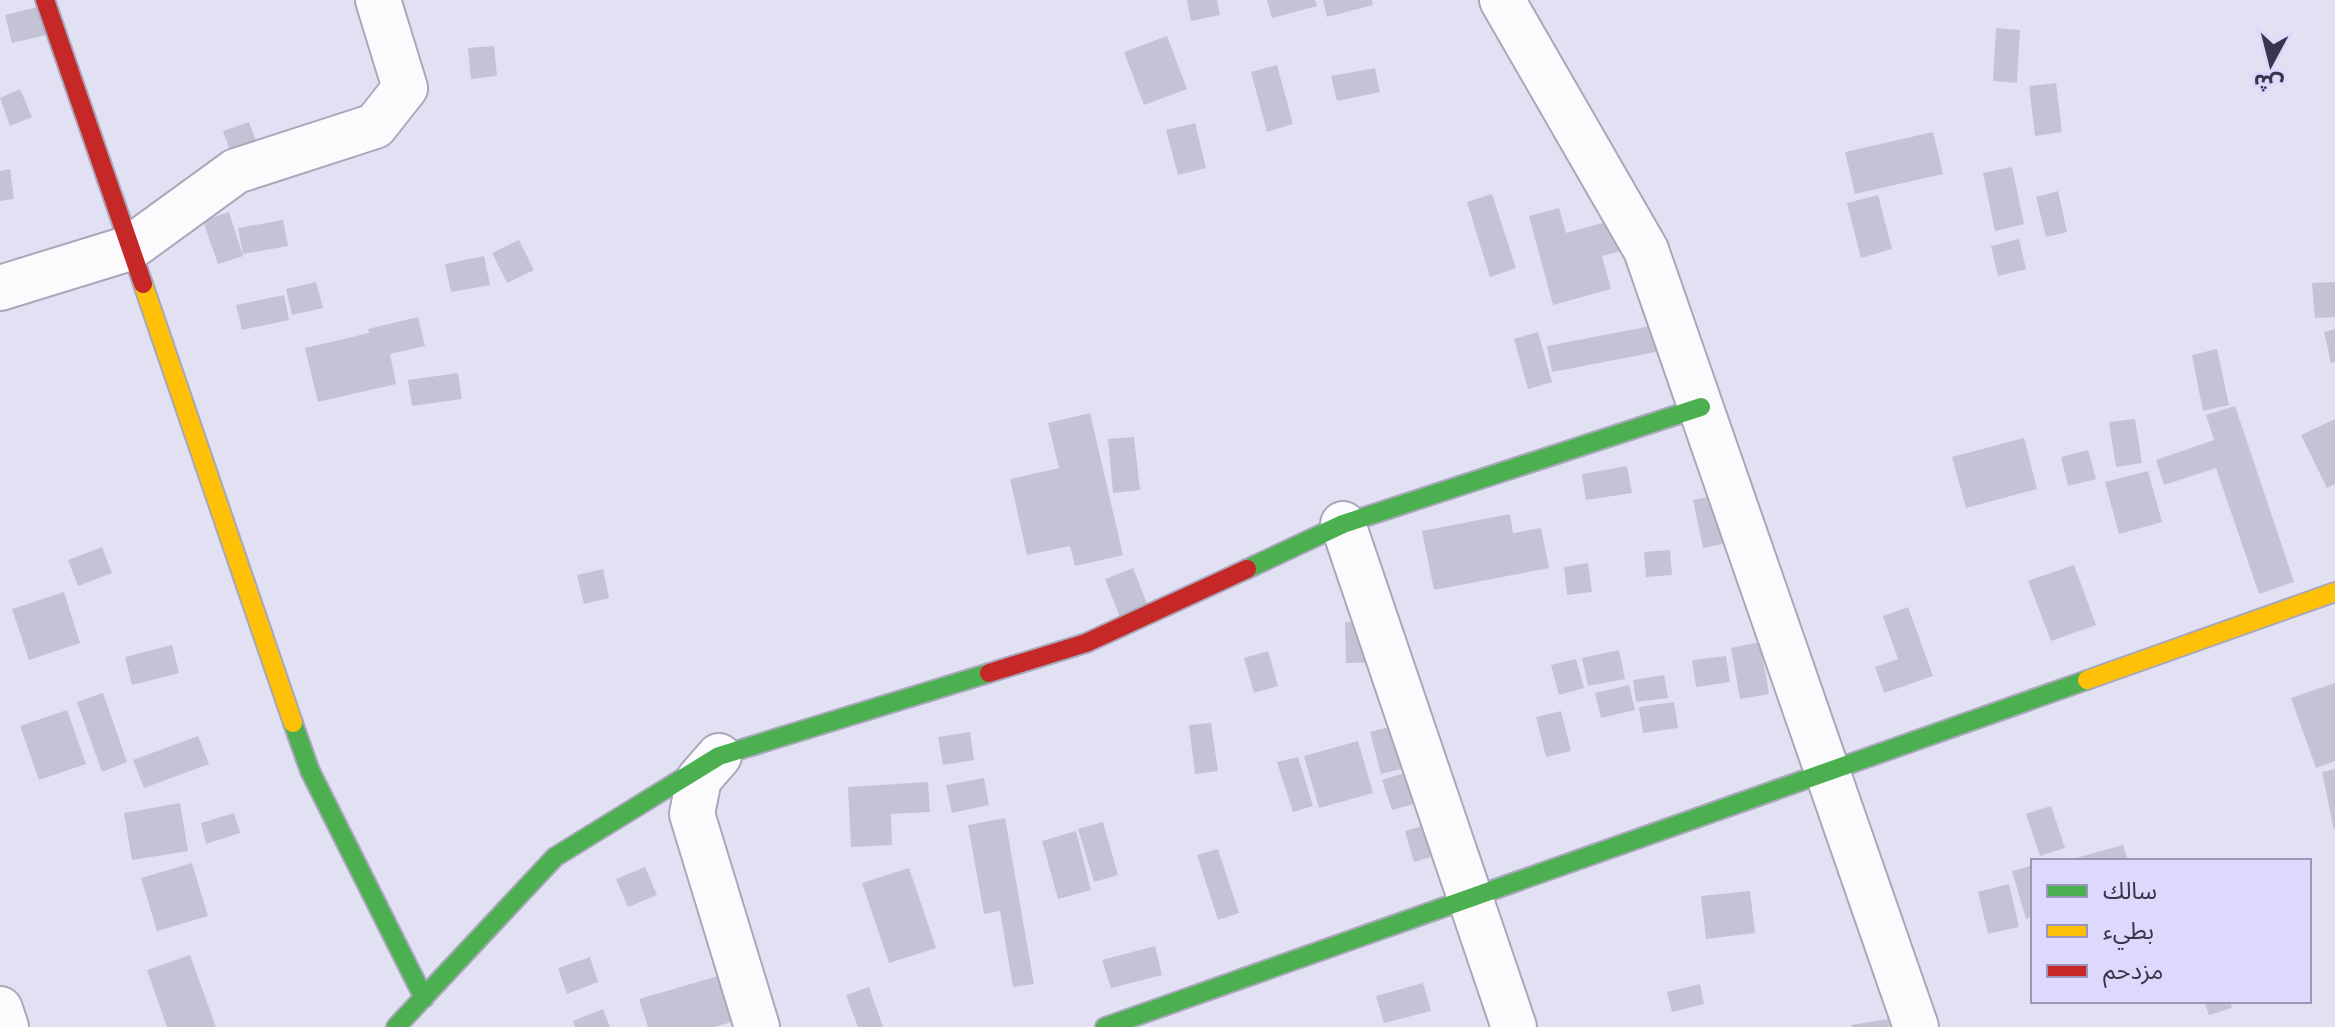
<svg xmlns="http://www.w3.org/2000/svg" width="2335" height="1027" font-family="Overpass,'Noto Sans Arabic',sans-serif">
<rect width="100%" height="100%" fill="#e2e1f4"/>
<g fill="#c4c3d6">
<polygon points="1187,0 1217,0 1220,15 1191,21"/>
<polygon points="1267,0 1315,0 1317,6 1272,18"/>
<polygon points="1323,0 1372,0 1373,5 1327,17"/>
<polygon points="38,7 46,35 12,43 5,15"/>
<polygon points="1996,28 2020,30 2017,83 1993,81"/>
<polygon points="1167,36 1187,89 1144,105 1124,52"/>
<polygon points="494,46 497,76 471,79 468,48"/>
<polygon points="1277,65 1293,124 1267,132 1251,72"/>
<polygon points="1375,68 1380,92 1337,101 1331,76"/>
<polygon points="2056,83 2062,132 2035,136 2029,86"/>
<polygon points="20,89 32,117 10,126 0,98"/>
<polygon points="249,122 261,155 235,164 223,131"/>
<polygon points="1195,123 1206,168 1178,175 1166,130"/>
<polygon points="1933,132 1943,174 1855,194 1845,152"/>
<polygon points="2012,167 2024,224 1995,231 1983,173"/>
<polygon points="10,169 14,199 0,201 0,171"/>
<polygon points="2058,191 2067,232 2046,237 2036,197"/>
<polygon points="1492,194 1516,268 1490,277 1467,202"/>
<polygon points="1878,195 1892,249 1861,258 1847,203"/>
<polygon points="1559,208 1566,233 1613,220 1621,251 1602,256 1611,289 1553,305 1529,216"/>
<polygon points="229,212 243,256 218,264 203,221"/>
<polygon points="283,220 288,246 243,254 238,228"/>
<polygon points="2019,239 2026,269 1998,276 1991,246"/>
<polygon points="519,240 534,270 507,283 492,253"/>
<polygon points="484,256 490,285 451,292 445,264"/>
<polygon points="316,282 323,308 292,315 286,289"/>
<polygon points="2335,282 2335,317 2315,318 2312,283"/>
<polygon points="284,295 289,320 242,330 236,305"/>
<polygon points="418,317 425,346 390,354 396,384 318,402 305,348 369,333 368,329"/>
<polygon points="1651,326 1656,352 1552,372 1547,346"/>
<polygon points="2335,329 2335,362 2331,363 2324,332"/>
<polygon points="1538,332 1552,382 1528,389 1514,339"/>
<polygon points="2217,349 2229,405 2203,411 2192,355"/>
<polygon points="458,373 462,399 412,406 408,380"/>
<polygon points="2235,406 2294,582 2259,594 2216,468 2164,485 2156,460 2214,440 2206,415"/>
<polygon points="1090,413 1123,555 1075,566 1070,546 1027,555 1010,479 1059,468 1048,423"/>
<polygon points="2135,419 2142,463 2116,467 2109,422"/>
<polygon points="2335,419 2335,484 2327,488 2301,435"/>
<polygon points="1134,437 1140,490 1113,493 1108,439"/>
<polygon points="2024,438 2037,489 1966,508 1952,457"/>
<polygon points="2088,450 2096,479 2068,486 2061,457"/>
<polygon points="1627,466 1632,493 1586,500 1582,474"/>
<polygon points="2148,471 2162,522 2119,534 2105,482"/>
<polygon points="1726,493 1736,541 1703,548 1693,500"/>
<polygon points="1510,514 1513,533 1541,528 1549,568 1434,590 1422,531"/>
<polygon points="102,547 112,573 78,586 68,560"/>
<polygon points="1670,550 1672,575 1646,577 1644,552"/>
<polygon points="1588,563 1592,592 1567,595 1564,567"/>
<polygon points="2074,565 2096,625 2051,641 2028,581"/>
<polygon points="1133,568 1153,619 1125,630 1105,579"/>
<polygon points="603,569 609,598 584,604 577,575"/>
<polygon points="64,592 80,643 29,660 12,609"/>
<polygon points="1908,607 1933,676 1884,693 1875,667 1898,659 1883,616"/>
<polygon points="1391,621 1392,662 1346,663 1345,622"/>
<polygon points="1760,642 1769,694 1740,699 1731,648"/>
<polygon points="172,645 179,673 132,685 125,657"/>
<polygon points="1619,650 1625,679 1588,686 1582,658"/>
<polygon points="1268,651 1278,686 1254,693 1244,658"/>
<polygon points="1726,656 1730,682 1696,687 1692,660"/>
<polygon points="1576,659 1584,688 1559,695 1551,665"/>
<polygon points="1664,675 1668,698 1636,702 1633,680"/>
<polygon points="2335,683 2335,761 2316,768 2291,698"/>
<polygon points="1629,685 1635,710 1601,718 1595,693"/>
<polygon points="103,693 127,762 102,772 77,702"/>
<polygon points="1674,702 1678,728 1643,733 1639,707"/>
<polygon points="67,710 86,764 39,780 20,726"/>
<polygon points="1561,711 1571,751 1546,757 1536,717"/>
<polygon points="1211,723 1218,771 1195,774 1189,725"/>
<polygon points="1401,724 1413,766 1381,774 1370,732"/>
<polygon points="970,732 974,760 943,765 938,737"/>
<polygon points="198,736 209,764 144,788 133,760"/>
<polygon points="1358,741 1373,793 1319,808 1304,756"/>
<polygon points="1298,757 1313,806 1293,812 1277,762"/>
<polygon points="2335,769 2335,829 2334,830 2322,772"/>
<polygon points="1414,770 1424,801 1392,810 1382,780"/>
<polygon points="984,778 989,805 952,813 946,785"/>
<polygon points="928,782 930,812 891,814 892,845 851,847 848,787"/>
<polygon points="180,803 188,851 132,860 124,813"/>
<polygon points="2051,806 2065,848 2040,856 2026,814"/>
<polygon points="234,813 240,833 206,844 201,823"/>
<polygon points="1005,818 1034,984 1013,987 1000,911 984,914 968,825"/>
<polygon points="1103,822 1118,875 1094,882 1078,829"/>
<polygon points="1432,823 1442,854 1414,862 1405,831"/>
<polygon points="1076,831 1091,890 1058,899 1042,841"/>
<polygon points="2123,845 2128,861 2077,861 2076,858"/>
<polygon points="1218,849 1239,913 1218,920 1197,855"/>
<polygon points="192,863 208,916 157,931 141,878"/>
<polygon points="2033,865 2033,917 2026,919 2012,871"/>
<polygon points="645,867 657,895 628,907 616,879"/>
<polygon points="909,868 936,948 889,963 862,883"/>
<polygon points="2009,884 2019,927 1988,934 1978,892"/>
<polygon points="1750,891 1755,933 1706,939 1701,896"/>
<polygon points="1155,946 1162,975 1111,988 1102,960"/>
<polygon points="190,955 216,1027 167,1027 147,970"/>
<polygon points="590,957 598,982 567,994 558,968"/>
<polygon points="732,972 746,1018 714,1027 648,1027 639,999"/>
<polygon points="1423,983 1431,1011 1384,1023 1376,996"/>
<polygon points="1700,984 1704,1004 1672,1012 1667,992"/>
<polygon points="869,987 883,1027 858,1027 846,995"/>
<polygon points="2204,1001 2230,1001 2232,1008 2209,1015"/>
<polygon points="603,1009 610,1027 575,1027 573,1021"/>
<polygon points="1888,1019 1890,1027 1852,1027 1851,1025"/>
</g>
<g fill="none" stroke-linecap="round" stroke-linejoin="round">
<defs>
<g id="street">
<polyline points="1502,0 1646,250 1916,1027"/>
<polyline points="0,288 130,248 236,171 375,126 405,88 378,0"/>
<polyline points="1343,524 1514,1027"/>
<polyline points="719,756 699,779 692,814 757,1027"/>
<polyline points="0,1009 6,1027"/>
</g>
<g id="fast">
<polyline points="1247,569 1343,524 1701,407"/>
<polyline points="293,723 310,771 424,998"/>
<polyline points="396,1027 555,857 719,756 989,673"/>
<polyline points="1105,1027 2087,680"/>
</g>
<g id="slow">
<polyline points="143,284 293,723"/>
<polyline points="2087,680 2335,592"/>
</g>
<g id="jam">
<polyline points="45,0 143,284"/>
<polyline points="989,673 1086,643 1247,569"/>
</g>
</defs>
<use href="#street" stroke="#a9a7ba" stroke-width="48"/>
<use href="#fast" stroke="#a9a7ba" stroke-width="22"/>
<use href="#slow" stroke="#a9a7ba" stroke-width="22"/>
<use href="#jam" stroke="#a9a7ba" stroke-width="22"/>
<use href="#street" stroke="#fbfafd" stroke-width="44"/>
<use href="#fast" stroke="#4caf50" stroke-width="18"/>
<use href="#slow" stroke="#ffc107" stroke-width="18"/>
<use href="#jam" stroke="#c62828" stroke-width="18"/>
</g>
<rect x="2031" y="859" width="280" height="144" fill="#dcd9fc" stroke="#9a97b6" stroke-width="2"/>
<rect x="2047" y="885" width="40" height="12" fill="#4caf50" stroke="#9a97b6" stroke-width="2"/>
<text x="2103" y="899" font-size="24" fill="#38354c">سالك</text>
<rect x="2047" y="925" width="40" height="12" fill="#ffc107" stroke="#9a97b6" stroke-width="2"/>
<text x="2103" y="939" font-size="24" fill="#38354c">بطيء</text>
<rect x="2047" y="965" width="40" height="12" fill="#c62828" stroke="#9a97b6" stroke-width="2"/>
<text x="2103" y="979" font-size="24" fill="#38354c">مزدحم</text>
<g transform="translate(2271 64) rotate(187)" stroke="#dcd9fc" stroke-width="6" paint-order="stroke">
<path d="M0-6L14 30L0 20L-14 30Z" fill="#38354c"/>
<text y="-12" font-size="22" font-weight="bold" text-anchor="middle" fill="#38354c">ش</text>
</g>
</svg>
